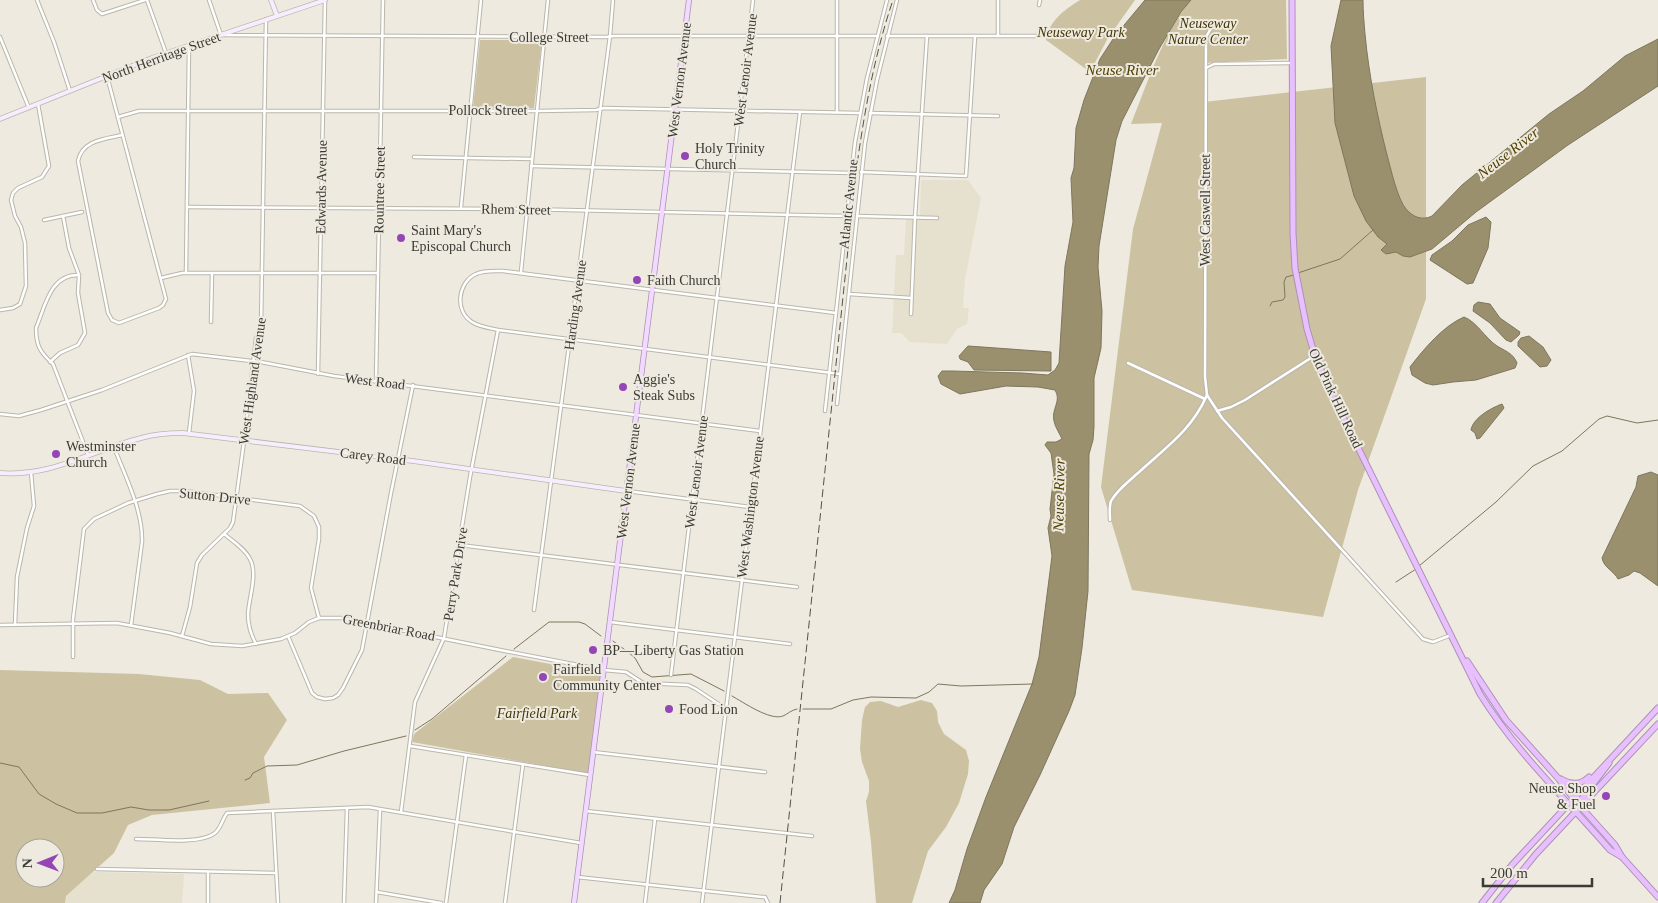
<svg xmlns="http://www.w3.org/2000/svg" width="1658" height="903" font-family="Georgia,serif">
<rect width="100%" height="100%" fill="#eeeadf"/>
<g fill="#e6e1ce">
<polygon points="921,180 968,180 981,198 965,279 963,308 969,308 967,324 957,329 947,344 910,342 901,333 892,333 896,255 904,255 906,219 917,220 920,216"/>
<polygon points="93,872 184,874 182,903 65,903 66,896"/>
</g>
<g fill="#ccc2a2" fill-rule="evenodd">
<path d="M1080,0h55l-27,38 -18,34 -44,-32c3,-19 18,-30 34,-40z"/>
<path d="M1191,0h95l1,59 -83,4v39l222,-25v222l-68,191 -35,127 -191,-27 -31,-103 32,-258 29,-106 -31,1c17,-42 31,-89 60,-124z"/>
<polygon points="480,40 542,40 534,108 473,108"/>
<polygon points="513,657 604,674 590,774 412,742 414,734"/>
<path d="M0,670l139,4 61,6 28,14 40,-1 19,27 -23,37 6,46 -118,12 -24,10 -14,28 -48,43 -1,7h-65zM25,848h30v30h-30z"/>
<polygon points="921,700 932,703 937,711 938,722 944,734 966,750 969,761 968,774 959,803 946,827 928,851 912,903 876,903 871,842 866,801 869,792 869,781 862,762 860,749 862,720 865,707 870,702 881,701 898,707"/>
</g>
<g fill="#9b906e" stroke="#7e765d">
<path d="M1145,0h46l-10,12 -22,37 -37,72 -6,19 -17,106 -1,21 4,44 -1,37 -7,30v49l-1,13 -4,14 -1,137 -6,57 -7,47 -6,16 -29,64 -26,52 -12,37 -18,26 -4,13h-31l6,-13 12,-41 19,-52 46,-113 7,-27 13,-101 -4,-28 3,-12 -1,-7 4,-35 -3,-21 -6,-8 2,-3h9l6,-3c-2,-5 -7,-12 -8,-18 -3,-12 8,-20 1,-31l-17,-3 -32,-1 -46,8 -19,-10 -3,-8 4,-5h10l70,2 26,2 7,-5 4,-7 6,-97 8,-44 -2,-44 3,-10 2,-40 8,-28 16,-41 15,-23z"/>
<path d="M1341,0h22c0,11 1,23 2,34 4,42 12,81 22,121 4,14 10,43 19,54 7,8 16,12 26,7l30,-31 87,-71 34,-23 42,-35 33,-17v47l-90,59 -92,67 -44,37 -22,8 -7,-1 -7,-4 -10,2 -5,-4 6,-6 -9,-7 -12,-16 -12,-25 -19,-73 -4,-77z"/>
<polygon points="1486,217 1491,222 1488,248 1473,283 1467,284 1430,260 1432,255 1452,241 1468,225"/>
<polygon points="1478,302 1490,304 1500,318 1520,332 1519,335 1511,342 1506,340 1490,323 1473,311 1474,305"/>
<path d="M1464,317c13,5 21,21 33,29 8,5 16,7 20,17l-2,5 -39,12 -23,2 -20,3 -8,-2 -13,-8 -2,-8c14,-18 33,-41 54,-50z"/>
<polygon points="1529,336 1543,347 1551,360 1547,366 1540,367 1518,346 1518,342 1521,338"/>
<polygon points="968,346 1051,352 1051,371 974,370 968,362 960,359 959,356"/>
<path d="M1502,404l2,4 -24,30 -3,1 -2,-6 -4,-3c2,-12 20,-22 31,-26z"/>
<path d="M1651,472l7,3v111l-18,-13 -6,-2 -5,4 -11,4c-4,-8 -14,-11 -16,-21l34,-71 2,-11z"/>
</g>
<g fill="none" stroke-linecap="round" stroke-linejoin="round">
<g stroke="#7e765d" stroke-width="1">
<polyline points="1298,273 1340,259 1373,230"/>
<polyline points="1270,306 1272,302 1283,300 1285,297 1284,282 1286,277 1294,275"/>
<polyline points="1419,566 1496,502 1533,466 1562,451 1599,419 1607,416 1637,423 1658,420"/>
<polyline points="1396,582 1416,569"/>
<polyline points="613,641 628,652 635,658 643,672 652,677 691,674 724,691"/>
<polyline points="514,649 549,622 579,622 585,624 601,636"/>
<path d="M732,696c11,6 38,25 51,20 5,-2 8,-6 14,-7"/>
<polyline points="803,709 831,709 853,700 871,697 916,698 929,692 938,684 961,686 1033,684"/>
<polyline points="415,730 432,719 506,656"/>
<polyline points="0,763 19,767 39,794 56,804 77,813 102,813 131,807 149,810 169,810 209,801"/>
<polyline points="245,780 250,778 253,773 267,766 297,765 344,751 406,736"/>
</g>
<defs>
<g id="street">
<polyline points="37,0 54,42 70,91"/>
<polyline points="93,0 97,10 102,14 145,0"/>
<polyline points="147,0 166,53"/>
<polyline points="209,0 221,35 606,37 614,36 876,36"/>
<polyline points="998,0 998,36"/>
<polyline points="1039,5 1040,0"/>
<polyline points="1213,26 1210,30 1206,37 1205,377 1207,395 1222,418 1423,639 1433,642 1451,635"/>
<polyline points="887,36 1040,36"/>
<polyline points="0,37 29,108"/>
<polyline points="1206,68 1214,64 1291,63"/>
<path d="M107,76l59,223 -3,6 -4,3 -40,15 -7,-3 -4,-7 -30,-152c4,-21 27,-22 44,-26"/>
<polyline points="837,112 837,0"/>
<polyline points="870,113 998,116"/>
<polyline points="118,117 139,111 537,111 596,110 604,108 859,113"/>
<polyline points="414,157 532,159"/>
<polyline points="531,166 851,173"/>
<polyline points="861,172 966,176 975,36"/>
<polyline points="187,207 521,209 846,216"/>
<polyline points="461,207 481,0"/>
<polyline points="857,216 937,218"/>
<polyline points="44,220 82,212"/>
<polyline points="521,272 548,0"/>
<polyline points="186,273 189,46"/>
<path d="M79,275c-29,-1 -34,32 -43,53 0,18 4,24 17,36l35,91"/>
<polyline points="161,278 182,273 377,273"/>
<polyline points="849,294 911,298"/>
<polyline points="0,310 13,308 20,304 26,286 25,243 21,227 15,216 11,200 13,193 18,188 42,177 49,166 38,104"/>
<path d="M836,313l-333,-42c-8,0 -19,-1 -27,3 -18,8 -22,37 -4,48 8,5 18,6 26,8l342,44"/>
<polyline points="911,314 915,217 927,36"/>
<polyline points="211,322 212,273"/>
<polyline points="188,355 194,391 189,433"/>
<polyline points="50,362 60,353 78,345 85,333 78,293 79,275 69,248 63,216"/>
<polyline points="1128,363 1205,399"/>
<polyline points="318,374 325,0"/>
<polyline points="376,381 383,0"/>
<polyline points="837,404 865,143 877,80 897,0"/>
<polyline points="825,411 855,142 867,78 887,0"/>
<polyline points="1217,411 1231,407 1245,400 1314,356"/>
<polyline points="0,414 19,416 41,410 102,390 192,354 261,362 334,376 760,431"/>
<path d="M114,447c11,29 29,63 28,95l-11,83"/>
<polyline points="627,491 750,507"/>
<path d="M1110,520c0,-6 -1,-14 1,-19 6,-11 18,-20 27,-28 27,-25 54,-43 69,-78"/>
<path d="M224,534c9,7 21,15 26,25 8,15 -1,38 -2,55 0,11 3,21 8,30"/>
<polyline points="460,545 797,587"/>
<polyline points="534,610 610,36 613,0"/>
<polyline points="610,622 790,644"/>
<polyline points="0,625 117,623 170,633 211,644 242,646 281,639 295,633 309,622 319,618 341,618 505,651 604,670 626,672 643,683 688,685 696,689 726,709"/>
<polyline points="15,625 17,577 27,528 34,506 31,472"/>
<polyline points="182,636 190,607 197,563 202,555 230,528 233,522 245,434 256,338 261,328 266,19"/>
<polyline points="288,636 312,693 317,697 325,699 333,698 338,695 343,688 362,650 391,493 413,385"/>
<polyline points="73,657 73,619 84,529 94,519 128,503 157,494 170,491 185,491 300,506 314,516 319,527 319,539 311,588 319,618"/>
<polyline points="671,675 753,0"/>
<polyline points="410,746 590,775"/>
<polyline points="593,752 765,772"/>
<polyline points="273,811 278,903"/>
<polyline points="586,811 812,836"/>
<polyline points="401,812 415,702 444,638 470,477 498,330"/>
<path d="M136,839c19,0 64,6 79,-6 6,-5 7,-13 12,-20l141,-6 213,36"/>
<polyline points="97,869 276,873"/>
<polyline points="577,877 762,897 765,897 768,903"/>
<polyline points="377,892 441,903"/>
<polyline points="208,903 208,872"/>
<polyline points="344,903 347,808"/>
<polyline points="376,903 380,810"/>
<polyline points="446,903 466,755"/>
<polyline points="505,903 523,764"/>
<polyline points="645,903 655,819"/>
<polyline points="702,903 800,112"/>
</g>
<g id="secondary">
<polyline points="271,0 277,16"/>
<polyline points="0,119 152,58 325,0"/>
<path d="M0,473c53,4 92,-23 141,-35 14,-4 28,-5 42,-5l230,28 213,30"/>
</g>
<polyline id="primary" points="574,903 689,0"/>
<g id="highway">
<path d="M1292,0l1,233 2,35 12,61 8,27 15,35 150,303c36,58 86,105 130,156l12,7"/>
<polyline points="1467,661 1506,720 1558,778 1573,798 1615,845 1622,857 1658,897"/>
<path d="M1561,779c11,6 19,6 28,-2"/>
<polyline points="1577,807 1583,797 1609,763"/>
<polyline points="1482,903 1512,865 1658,708"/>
<polyline points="1496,903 1536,854 1658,724"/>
</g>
</defs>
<use href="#street" stroke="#b9b6ab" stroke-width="4.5"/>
<use href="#secondary" stroke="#b9b6ab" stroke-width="5.5"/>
<use href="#primary" stroke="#ac91b8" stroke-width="6"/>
<use href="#highway" stroke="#ac91b8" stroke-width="7"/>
<use href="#street" stroke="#fff" stroke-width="2.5"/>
<use href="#secondary" stroke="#f8ecff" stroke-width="4"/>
<use href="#primary" stroke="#f2d9ff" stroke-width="4.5"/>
<use href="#highway" stroke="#e9c0ff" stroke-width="5"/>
<path stroke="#52514b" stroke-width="1" stroke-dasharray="8 4" stroke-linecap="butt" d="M780,903l76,-731c8,-58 18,-116 37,-172"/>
</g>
<g fill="#9446b7" stroke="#eeeadf" stroke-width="2">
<circle cx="685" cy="156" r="5"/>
<circle cx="401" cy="238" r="5"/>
<circle cx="637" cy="280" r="5"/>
<circle cx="623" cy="387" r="5"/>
<circle cx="56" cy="454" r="5"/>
<circle cx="593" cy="650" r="5"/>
<circle cx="543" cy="677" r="5"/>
<circle cx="669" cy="709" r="5"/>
<circle cx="1606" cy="796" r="5"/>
</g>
<g text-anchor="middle" stroke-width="4" stroke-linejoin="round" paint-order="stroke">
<g font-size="14" font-style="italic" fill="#413404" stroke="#eeeadf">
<text x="1208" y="28">Neuseway<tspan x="1208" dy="16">Nature Center</tspan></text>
<text x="1081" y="37">Neuseway Park</text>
<text x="537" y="718">Fairfield Park</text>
</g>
<g font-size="14" fill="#3b3a35" stroke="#eeeadf">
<text x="549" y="42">College Street</text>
<text transform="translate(161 57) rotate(-20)" y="5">North Herritage Street</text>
<text transform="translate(745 70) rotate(-83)" y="5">West Lenoir Avenue</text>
<text transform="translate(679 80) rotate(-83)" y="5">West Vernon Avenue</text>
<text x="488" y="115">Pollock Street</text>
<text transform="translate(321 187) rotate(-89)" y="5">Edwards Avenue</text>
<text transform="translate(379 190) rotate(-89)" y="5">Rountree Street</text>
<text transform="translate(848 204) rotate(-84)" y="5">Atlantic Avenue</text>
<text transform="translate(516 209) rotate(1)" y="5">Rhem Street</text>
<text transform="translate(1205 210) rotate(-90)" y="5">West Caswell Street</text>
<text transform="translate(575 305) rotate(-82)" y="5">Harding Avenue</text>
<text transform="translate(252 381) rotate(-82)" y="5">West Highland Avenue</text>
<text transform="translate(375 381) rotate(7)" y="5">West Road</text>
<text transform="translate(1336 398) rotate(65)" y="5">Old Pink Hill Road</text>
<text transform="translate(373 456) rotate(7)" y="5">Carey Road</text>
<text transform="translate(696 472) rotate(-83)" y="5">West Lenoir Avenue</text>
<text transform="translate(628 481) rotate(-83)" y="5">West Vernon Avenue</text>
<text transform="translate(215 496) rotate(6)" y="5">Sutton Drive</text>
<text transform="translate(750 507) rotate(-83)" y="5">West Washington Avenue</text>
<text transform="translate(455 574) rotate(-81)" y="5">Perry Park Drive</text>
<text transform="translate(389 627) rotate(11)" y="5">Greenbriar Road</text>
</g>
<g font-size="14" fill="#3b3a35" stroke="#eeeadf" text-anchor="start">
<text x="695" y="153">Holy Trinity<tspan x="695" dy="16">Church</tspan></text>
<text x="411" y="235">Saint Mary's<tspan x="411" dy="16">Episcopal Church</tspan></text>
<text x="647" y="285">Faith Church</text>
<text x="633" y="384">Aggie's<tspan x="633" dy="16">Steak Subs</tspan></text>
<text x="66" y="451">Westminster<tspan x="66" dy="16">Church</tspan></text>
<text x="603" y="655">BP—Liberty Gas Station</text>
<text x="553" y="674">Fairfield<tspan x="553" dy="16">Community Center</tspan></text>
<text x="679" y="714">Food Lion</text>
<text x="1596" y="793" text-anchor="end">Neuse Shop<tspan x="1596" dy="16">&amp; Fuel</tspan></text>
</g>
<g font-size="15" font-style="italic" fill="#524100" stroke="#eeeadf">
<text x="1122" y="75">Neuse River</text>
<text transform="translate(1508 153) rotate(-38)" y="5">Neuse River</text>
<text transform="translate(1059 495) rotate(-89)" y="5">Neuse River</text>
</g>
</g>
<g transform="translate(40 863) rotate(269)"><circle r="24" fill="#eeeadf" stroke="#a6a49b"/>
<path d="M0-4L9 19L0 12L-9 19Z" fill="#9446b7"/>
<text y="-8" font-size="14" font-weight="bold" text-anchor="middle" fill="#3b3a35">N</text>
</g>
<path d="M1483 878v8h109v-8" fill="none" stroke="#3b3a35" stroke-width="2.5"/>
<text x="1490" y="878" font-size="15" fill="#3b3a35" stroke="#eeeadf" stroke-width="4" paint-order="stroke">200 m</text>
</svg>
